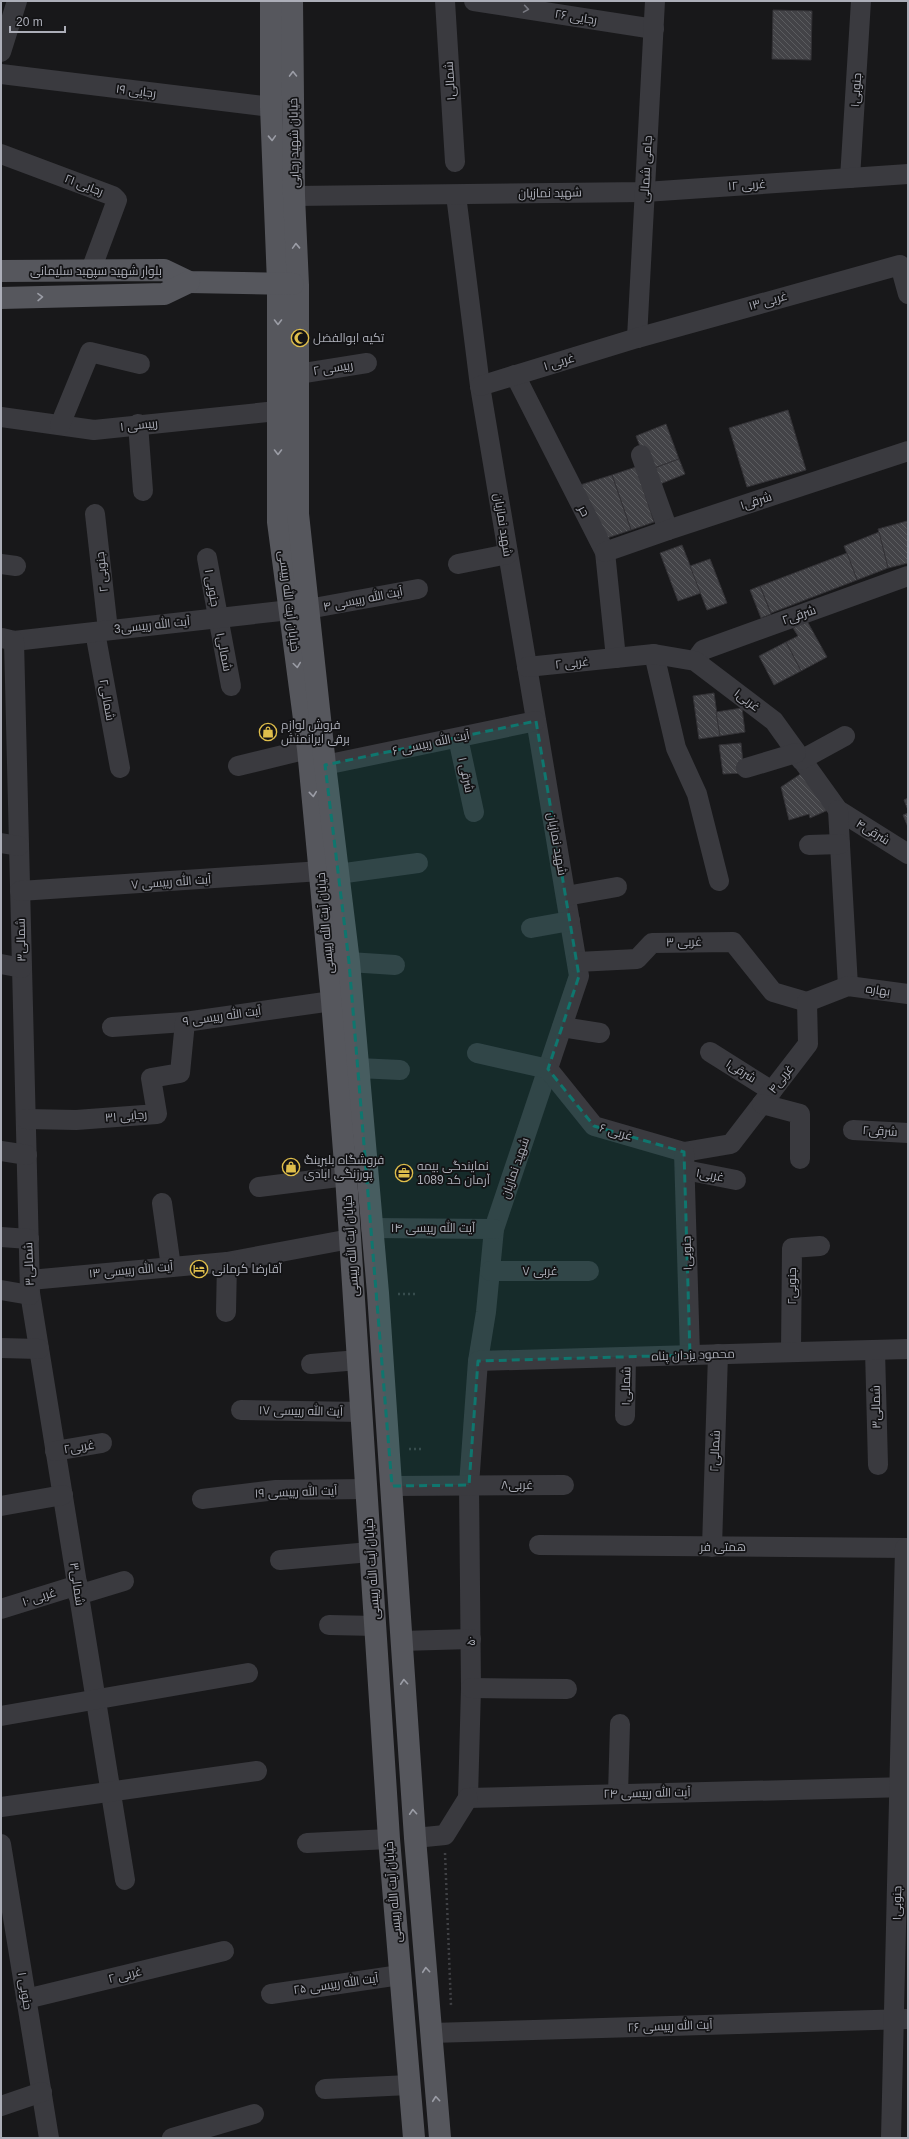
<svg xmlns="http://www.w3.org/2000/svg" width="909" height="2139" font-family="Helvetica,Cairo,sans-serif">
<defs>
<pattern id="building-back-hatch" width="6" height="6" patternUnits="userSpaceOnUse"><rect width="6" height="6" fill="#434347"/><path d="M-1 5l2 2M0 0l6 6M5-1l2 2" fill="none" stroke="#5b5c5f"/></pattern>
</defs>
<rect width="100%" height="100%" fill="#18181a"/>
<g fill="url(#building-back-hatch)" stroke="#333236">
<polygon points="773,10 812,11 811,60 772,59"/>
<polygon points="788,410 806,470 747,487 729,428"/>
<polygon points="666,424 679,459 649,470 636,436"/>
<polygon points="679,459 685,474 655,486 649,470"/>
<polygon points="636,467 654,522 631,530 612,475"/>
<polygon points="612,475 631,530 604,539 580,485"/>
<polygon points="907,521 908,563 888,568 878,529"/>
<polygon points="879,532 888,568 857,580 844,546"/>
<polygon points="682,545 701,593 678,601 660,553"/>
<polygon points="847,553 857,580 771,613 760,586"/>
<polygon points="710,559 727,603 707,610 690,566"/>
<polygon points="760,586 771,614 761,618 750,590"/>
<polygon points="807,621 827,657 801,671 786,642 798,636 793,628"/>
<polygon points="786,642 801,671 774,685 759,656"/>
<polygon points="714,693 720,736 699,739 693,696"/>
<polygon points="742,708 745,732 720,736 716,712"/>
<polygon points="741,743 744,773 723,774 719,745"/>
<polygon points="802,773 828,810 810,818 809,814 789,820 781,787"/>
<polygon points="908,798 908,810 904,800"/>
<polygon points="908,813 908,827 903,815"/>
</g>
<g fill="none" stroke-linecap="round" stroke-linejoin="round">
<g stroke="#404145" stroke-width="2.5" stroke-dasharray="2 3" stroke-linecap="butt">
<polyline points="398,1294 416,1294"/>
<polyline points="409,1449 424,1449"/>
<polyline points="445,1853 451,2006"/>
</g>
<g stroke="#3a3a3f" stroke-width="20">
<polyline points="445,1 455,162"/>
<polyline points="474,1 654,29"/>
<polyline points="1,52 17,1"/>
<polyline points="1,74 271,107"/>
<polyline points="1,154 113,196 117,200 91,270"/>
<polyline points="850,178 861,1"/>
<polyline points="456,195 480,386 579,976 494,1229 486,1312 478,1361 469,1485 471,1688 468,1798"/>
<polyline points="294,196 645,192 908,174"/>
<polyline points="637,338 655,1"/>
<polyline points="298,374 367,363"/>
<polyline points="515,375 605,552 616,658"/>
<polyline points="480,386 637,338 900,265 908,294"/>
<polyline points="1,417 94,430 277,411"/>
<polyline points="138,424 143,491"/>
<polyline points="60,425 90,352 140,364"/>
<polyline points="641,455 668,530"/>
<polyline points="95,514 108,630"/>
<polyline points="605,552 668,530 908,451"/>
<polyline points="207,558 231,686"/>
<polyline points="1,564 16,566"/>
<polyline points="458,564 508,554"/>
<polyline points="308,609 418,589"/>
<polyline points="95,632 120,768"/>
<polyline points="2,638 14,641 290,610"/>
<polyline points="14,641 30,1293 125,1880"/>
<polyline points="654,654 676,748 697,794 719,881"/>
<polyline points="695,661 703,650 908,576"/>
<polyline points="527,667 654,654 695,661 774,721 838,810 908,854"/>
<polyline points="458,738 474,812"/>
<polyline points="801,760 845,736"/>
<polyline points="325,765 536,721"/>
<polyline points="238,766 308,749"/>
<polyline points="746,768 796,753"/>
<polyline points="838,810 848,986"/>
<polyline points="1,843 19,846"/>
<polyline points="809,845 840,844"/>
<polyline points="338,874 418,863"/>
<polyline points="20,891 321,871"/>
<polyline points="566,896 617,887"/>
<polyline points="531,928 570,921"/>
<polyline points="349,962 395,965"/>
<polyline points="577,962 637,959 652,943 733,942 773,992 807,1002"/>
<polyline points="1,964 22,968"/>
<polyline points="112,1027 185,1022 332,1001"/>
<polyline points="562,1027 600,1033"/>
<polyline points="710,1052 772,1091"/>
<polyline points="477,1053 548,1069 594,1126 684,1152 731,1144 808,1044 807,1002 848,986 908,994"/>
<polyline points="358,1068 400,1070"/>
<polyline points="762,1104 800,1114 800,1159"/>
<polyline points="26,1119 76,1120 157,1114 151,1078 180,1073 185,1022"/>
<polyline points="853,1130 908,1133"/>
<polyline points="1,1151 27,1155"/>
<polyline points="684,1152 690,1355"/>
<polyline points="685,1170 736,1180"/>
<polyline points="259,1187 346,1176"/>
<polyline points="162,1203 171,1267"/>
<polyline points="371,1228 494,1229"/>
<polyline points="1,1237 29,1239"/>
<polyline points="490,1271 589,1271"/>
<polyline points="30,1280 227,1262 350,1239"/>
<polyline points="1,1290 30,1295"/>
<polyline points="226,1312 227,1262"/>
<polyline points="1,1348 39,1349"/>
<polyline points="875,1350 878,1465"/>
<polyline points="791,1352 792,1248 820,1246"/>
<polyline points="478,1361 908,1349"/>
<polyline points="311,1364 358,1360"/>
<polyline points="241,1410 361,1412"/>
<polyline points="625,1416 626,1357"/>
<polyline points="55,1451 102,1443"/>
<polyline points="392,1486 564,1485"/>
<polyline points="202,1499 276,1490 367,1489"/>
<polyline points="1,1506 63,1495"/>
<polyline points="539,1545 908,1548"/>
<polyline points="712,1547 718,1354"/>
<polyline points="280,1560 370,1552"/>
<polyline points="78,1595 124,1581"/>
<polyline points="1,1609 78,1585"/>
<polyline points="329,1625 376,1626"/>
<polyline points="401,1641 471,1639"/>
<polyline points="471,1688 567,1689"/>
<polyline points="1,1716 248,1673"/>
<polyline points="618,1794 620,1724"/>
<polyline points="468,1798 908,1787"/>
<polyline points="1,1807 257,1771"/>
<polyline points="415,1838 445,1835 468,1798"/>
<polyline points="307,1843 389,1839"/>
<polyline points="1,1844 49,2138"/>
<polyline points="271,1994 400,1975"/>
<polyline points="26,1999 224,1951"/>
<polyline points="431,2033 908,2019"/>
<polyline points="325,2089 409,2085"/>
<polyline points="1,2106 42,2092"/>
<polyline points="172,2138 254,2114"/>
<polyline points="891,2138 905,1548"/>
</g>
<g stroke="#56575d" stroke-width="22">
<polyline points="271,1 271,107 278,283 278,522 308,749 332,1001 346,1176 389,1839 414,2138"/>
<polyline points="292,1 294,196 298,285 298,514 325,765 349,962 378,1293 415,1838 440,2138"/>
<polyline points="1,271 164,270 189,282 293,284"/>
<polyline points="1,298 164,294 189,282"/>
</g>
</g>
<defs><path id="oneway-chevron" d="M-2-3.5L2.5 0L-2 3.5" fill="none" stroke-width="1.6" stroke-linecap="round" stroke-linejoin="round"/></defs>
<use stroke="#797a82" href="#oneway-chevron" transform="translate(526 9) rotate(9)"/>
<g stroke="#9b9da6">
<use href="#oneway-chevron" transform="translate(293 74) rotate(-91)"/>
<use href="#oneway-chevron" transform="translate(272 138) rotate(88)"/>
<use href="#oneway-chevron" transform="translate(296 246) rotate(-92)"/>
<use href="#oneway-chevron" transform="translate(40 297) rotate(-1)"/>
<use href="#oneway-chevron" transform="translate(278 322) rotate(90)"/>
<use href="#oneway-chevron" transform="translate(278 452) rotate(90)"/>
<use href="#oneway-chevron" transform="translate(297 665) rotate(82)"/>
<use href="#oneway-chevron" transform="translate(313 794) rotate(84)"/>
<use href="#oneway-chevron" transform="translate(404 1682) rotate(-94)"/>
<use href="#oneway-chevron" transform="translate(413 1812) rotate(-94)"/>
<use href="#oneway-chevron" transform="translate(426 1970) rotate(-95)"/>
<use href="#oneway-chevron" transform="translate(436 2099) rotate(-95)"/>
</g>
<path fill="#0f766e" fill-opacity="0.2" stroke="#0f766e" stroke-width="3" stroke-dasharray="8 5" stroke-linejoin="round" d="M536,721l43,255 -31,93 46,57 90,26 6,203 -212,6 -9,124 -77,1 -43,-524 -24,-197z"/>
<defs>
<symbol id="mosque-ring" viewBox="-11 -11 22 22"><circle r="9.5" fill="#131315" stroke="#dfbe4b" stroke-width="1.5"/><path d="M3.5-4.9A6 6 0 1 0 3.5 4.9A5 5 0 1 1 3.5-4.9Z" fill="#dfbe4b"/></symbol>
<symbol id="shop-ring" viewBox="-11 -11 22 22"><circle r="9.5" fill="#131315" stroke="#dfbe4b" stroke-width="1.5"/><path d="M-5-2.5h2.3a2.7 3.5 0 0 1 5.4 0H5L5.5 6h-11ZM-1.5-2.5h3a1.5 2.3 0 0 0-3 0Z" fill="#dfbe4b"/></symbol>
<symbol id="office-ring" viewBox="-11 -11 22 22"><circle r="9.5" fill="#131315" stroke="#dfbe4b" stroke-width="1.5"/><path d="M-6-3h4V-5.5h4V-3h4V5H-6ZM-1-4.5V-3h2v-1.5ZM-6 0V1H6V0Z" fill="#dfbe4b"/></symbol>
<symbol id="hotel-ring" viewBox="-11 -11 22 22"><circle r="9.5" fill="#131315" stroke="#dfbe4b" stroke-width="1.5"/><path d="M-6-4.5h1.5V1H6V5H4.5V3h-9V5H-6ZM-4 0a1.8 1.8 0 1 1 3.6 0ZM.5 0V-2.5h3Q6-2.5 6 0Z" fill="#dfbe4b"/></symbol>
</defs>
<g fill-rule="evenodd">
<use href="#mosque-ring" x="290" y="328" width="20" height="20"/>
<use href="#shop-ring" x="258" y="722" width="20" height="20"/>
<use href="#shop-ring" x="281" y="1157" width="20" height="20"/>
<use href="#office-ring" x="394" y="1163" width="20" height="20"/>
<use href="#hotel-ring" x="189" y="1259" width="20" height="20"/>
</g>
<g text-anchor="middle" stroke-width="3.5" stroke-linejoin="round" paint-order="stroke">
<g font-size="12" fill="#acaeb8" stroke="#131315">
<text transform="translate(576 17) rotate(9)" y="4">رجایی ۲۶</text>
<text transform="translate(450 81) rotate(-94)" y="4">شمالی۱</text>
<text transform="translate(856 90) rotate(-86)" y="4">جنوبی۱</text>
<text transform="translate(136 91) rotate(7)" y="4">رجایی ۱۹</text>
<text transform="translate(294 143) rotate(-91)" y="4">خیابان شهید رجایی</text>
<text transform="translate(646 169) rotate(-87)" y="4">جامی شمالی</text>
<text transform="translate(84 185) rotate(21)" y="4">رجایی ۲۱</text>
<text transform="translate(747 185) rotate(-4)" y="4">غربی ۱۲</text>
<text transform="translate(550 193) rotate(-1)" y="4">شهید نمازیان</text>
<text x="96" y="275">بلوار شهید سپهبد سلیمانی</text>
<text transform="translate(768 301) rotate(-16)" y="4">غربی ۱۳</text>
<text transform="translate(559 362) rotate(-17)" y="4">غربی ۱</text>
<text transform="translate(333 368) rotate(-9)" y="4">رییسی ۲</text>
<text transform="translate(139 425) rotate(-6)" y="4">رییسی ۱</text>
<text transform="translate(756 501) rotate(-18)" y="4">شرقی۱</text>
<text transform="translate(584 511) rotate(63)" y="4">حر</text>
<text transform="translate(503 525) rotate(81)" y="4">شهید نمازیان</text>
<text transform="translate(102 572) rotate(-96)" y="4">جنوبی ۲</text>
<text transform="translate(212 588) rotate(80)" y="4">جنوبی ۱</text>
<text transform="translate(363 599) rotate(-11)" y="4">آیت الله رییسی ۴</text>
<text transform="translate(289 601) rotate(83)" y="4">خیابان آیت الله رییسی</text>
<text transform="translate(799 615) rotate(-19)" y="4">شرقی۲</text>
<text transform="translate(152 625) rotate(-6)" y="4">آیت الله رییسی3</text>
<text transform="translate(224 652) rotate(79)" y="4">شمالی۱</text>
<text transform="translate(572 663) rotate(-6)" y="4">غربی ۲</text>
<text transform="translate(107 700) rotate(80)" y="4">شمالی۲</text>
<text transform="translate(747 700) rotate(37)" y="4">غربی۱</text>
<text transform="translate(431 743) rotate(-12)" y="4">آیت الله رییسی ۶</text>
<text transform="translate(466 775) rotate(78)" y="4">شرقی ۱</text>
<text transform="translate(873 832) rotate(32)" y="4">شرقی۴</text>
<text transform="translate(557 844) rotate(80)" y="4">شهید نمازیان</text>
<text transform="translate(171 882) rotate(-4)" y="4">آیت الله رییسی ۷</text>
<text transform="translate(325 923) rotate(-95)" y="4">خیابان آیت الله رییسی</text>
<text transform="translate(21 940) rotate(-91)" y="4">شمالی۳</text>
<text transform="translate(684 942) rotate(-1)" y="4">غربی ۳</text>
<text transform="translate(878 990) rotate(8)" y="4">بهاره</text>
<text transform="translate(222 1016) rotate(-8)" y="4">آیت الله رییسی ۹</text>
<text transform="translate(741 1071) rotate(32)" y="4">شرقی۱</text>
<text transform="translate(781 1079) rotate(-52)" y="4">غربی۴</text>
<text transform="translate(126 1116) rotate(-5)" y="4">رجایی ۳۱</text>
<text transform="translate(880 1131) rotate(3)" y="4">شرقی۲</text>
<text transform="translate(616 1132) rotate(16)" y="4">غربی ۶</text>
<text transform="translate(515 1168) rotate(-71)" y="4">شهید نمازیان</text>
<text transform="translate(710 1175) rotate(10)" y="4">غربی۱</text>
<text x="433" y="1232">آیت الله رییسی ۱۴</text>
<text transform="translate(351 1246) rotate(-94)" y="4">خیابان آیت الله رییسی</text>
<text transform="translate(687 1253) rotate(-92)" y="4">جنوبی۱</text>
<text transform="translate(29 1264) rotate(-92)" y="4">شمالی۳</text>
<text transform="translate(131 1270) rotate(-5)" y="4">آیت الله رییسی ۱۳</text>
<text x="540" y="1275">غربی ۷</text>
<text transform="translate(792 1286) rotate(-90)" y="4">جنوبی۲</text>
<text transform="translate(693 1355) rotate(-2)" y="4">محمود یزدان پناه</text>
<text transform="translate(626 1386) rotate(-89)" y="4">شمالی۱</text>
<text transform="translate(876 1407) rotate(-91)" y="4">شمالی۳</text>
<text transform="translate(301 1411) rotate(1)" y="4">آیت الله رییسی ۱۷</text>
<text transform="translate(79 1447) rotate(-10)" y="4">غربی۲</text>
<text transform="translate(715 1451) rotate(-88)" y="4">شمالی۲</text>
<text x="517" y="1489">غربی۸</text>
<text transform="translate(296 1492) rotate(-2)" y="4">آیت الله رییسی ۱۹</text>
<text x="723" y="1551">همتی فر</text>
<text transform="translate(372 1569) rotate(-94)" y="4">خیابان آیت الله رییسی</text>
<text transform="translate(77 1584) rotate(82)" y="4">شمالی۳</text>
<text transform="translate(39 1597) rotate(-18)" y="4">غربی ۱۰</text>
<text transform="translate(471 1641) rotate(-90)" y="4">۵۰</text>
<text transform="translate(647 1793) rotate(-1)" y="4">آیت الله رییسی ۲۴</text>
<text transform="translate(393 1892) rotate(-95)" y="4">خیابان آیت الله رییسی</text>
<text transform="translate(897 1903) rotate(-89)" y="4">جنوبی۱</text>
<text transform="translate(125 1975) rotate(-14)" y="4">غربی ۲</text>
<text transform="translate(336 1984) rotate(-8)" y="4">آیت الله رییسی ۲۵</text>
<text transform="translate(25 1991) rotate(81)" y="4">جنوبی ۱</text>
<text transform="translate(670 2026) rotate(-2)" y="4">آیت الله رییسی ۲۶</text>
</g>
<g font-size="12" fill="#acaeb8" stroke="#131315" text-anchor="start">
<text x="313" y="342">تکیه ابوالفضل</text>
<text x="281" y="729">فروش لوازم<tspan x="281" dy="14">برقی ایرانمنش</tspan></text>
<text x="304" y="1164">فروشگاه بلبرینگ<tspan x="304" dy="14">پورزنگی ابادی</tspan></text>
<text x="417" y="1170">نمایندگی بیمه<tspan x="417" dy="14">آرمان کد 1089</tspan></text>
<text x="212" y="1273">آقارضا کرمانی</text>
</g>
</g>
<rect width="909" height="2139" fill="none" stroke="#acaeb8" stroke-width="4"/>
<path d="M10 26v6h55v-6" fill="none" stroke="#acaeb8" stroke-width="2"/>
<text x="16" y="26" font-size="12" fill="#acaeb8" stroke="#131315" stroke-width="3" paint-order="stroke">20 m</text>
</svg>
